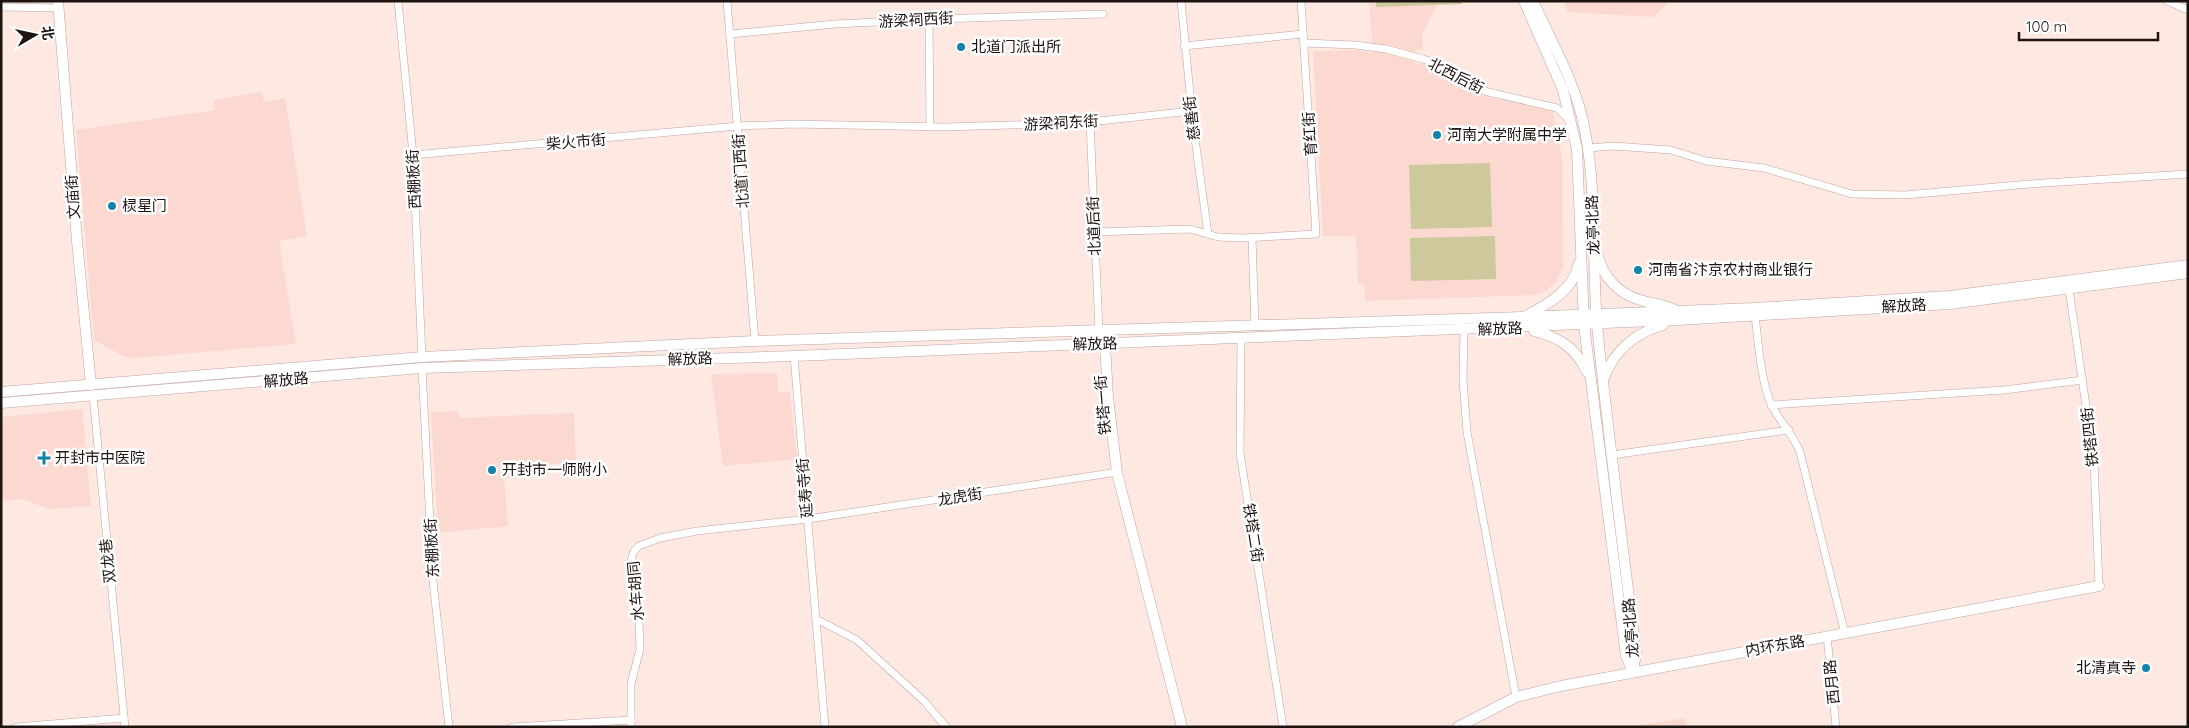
<svg xmlns="http://www.w3.org/2000/svg" width="2189" height="728" font-family="Quicksand,'Noto Sans SC',sans-serif">
<rect width="100%" height="100%" fill="#fde8e2"/>
<g fill="#fbd9d0">
<polygon points="1369,1 1462,1 1462,4 1437,5 1422,34 1423,50 1415,50 1414,63 1436,67 1454,77 1465,89 1486,97 1553,111 1562,159 1563,267 1556,282 1546,291 1535,295 1365,301 1364,284 1358,284 1356,236 1323,236 1313,51 1357,50 1373,53"/>
<polygon points="1563,1 1670,1 1653,17 1568,12"/>
<polygon points="262,92 264,102 285,98 307,236 279,241 296,344 134,358 123,356 94,340 76,130 215,110 214,100"/>
<polygon points="777,373 778,392 790,392 797,459 723,466 711,374"/>
<polygon points="82,409 91,506 49,509 22,499 1,501 1,417"/>
<polygon points="458,411 459,418 574,413 576,463 550,464 550,475 504,478 508,526 438,533 431,412"/>
<polygon points="1685,718 1687,727 1629,727"/>
</g>
<g fill="#cec89d">
<polygon points="1376,1 1462,1 1462,4 1376,7"/>
<polygon points="1490,163 1492,227 1411,229 1409,165"/>
<polygon points="1495,236 1496,279 1411,281 1410,238"/>
</g>
<g fill="none" stroke-linecap="round" stroke-linejoin="round">
<defs>
<g id="street">
<polyline points="398,1 413,155 422,357"/>
<polyline points="727,1 755,341"/>
<polyline points="1181,1 1193,124 1208,234"/>
<polyline points="2167,1 2188,10"/>
<polyline points="1,7 59,8"/>
<polyline points="929,19 930,127"/>
<polyline points="730,34 835,24 937,19 1103,14"/>
<polyline points="1304,43 1355,45 1386,49 1423,59 1445,67 1484,91 1557,108 1571,122"/>
<polyline points="1184,46 1303,34"/>
<polyline points="1090,122 1099,331"/>
<polyline points="1588,148 1613,146 1671,150 1706,161 1764,168 1852,194 1905,195 2029,184 2188,174"/>
<polyline points="413,155 738,126 794,124 945,127 1047,124 1090,122 1191,111"/>
<polyline points="1095,232 1190,229 1218,237 1243,238 1316,234 1301,1"/>
<polyline points="1252,238 1255,326"/>
<polyline points="2069,289 2094,461 2099,586"/>
<path d="M1755,315c3,25 6,69 17,91 8,16 21,28 28,46l45,182"/>
<polyline points="1464,330 1463,380 1467,432 1516,697"/>
<polyline points="1241,338 1240,453 1283,727"/>
<polyline points="794,356 825,727"/>
<polyline points="422,368 433,581 449,727"/>
<polyline points="93,395 125,727"/>
<polyline points="1771,405 2004,390 2083,380"/>
<polyline points="1612,455 1789,430"/>
<polyline points="816,619 857,640 925,702 946,727"/>
<polyline points="1827,636 1836,727"/>
<polyline points="16,727 124,718"/>
<polyline points="512,727 631,720"/>
<polyline points="631,727 631,684 640,649 639,621 631,560 634,551 639,546 660,538 697,531 808,519 1111,473"/>
</g>
<g id="secondary">
<polyline points="58,1 77,241 91,385"/>
<polyline points="1524,1 1563,90 1577,149 1584,325 1626,656 1633,672"/>
<path d="M1533,1c19,42 44,84 52,130 13,67 6,136 13,204 11,106 25,213 38,319l-3,17"/>
<path d="M1598,256c5,21 21,38 42,44 12,4 23,4 35,10"/>
<path d="M1526,316c22,-12 48,-26 53,-53"/>
<path d="M1534,331c25,6 42,17 53,41"/>
<polyline points="1102,338 1105,344 1108,397 1117,473 1182,727"/>
<path d="M1604,378c10,-27 31,-45 59,-53"/>
<polyline points="1,392 422,357 755,341 1522,317 1754,308 1949,296 2188,265"/>
<polyline points="1,403 422,368 794,356 1678,320 1950,304 2188,273"/>
<polyline points="1458,727 1516,697 1561,686 2099,586"/>
</g>
</defs>
<use href="#street" stroke="#bea59f" stroke-width="8"/>
<use href="#secondary" stroke="#bea59f" stroke-width="11"/>
<use href="#street" stroke="#fff" stroke-width="7"/>
<use href="#secondary" stroke="#fff" stroke-width="10"/>
</g>
<g fill="#1483ab" stroke="#fff" stroke-width="2">
<circle cx="961" cy="47" r="5"/>
<circle cx="1437" cy="135" r="5"/>
<circle cx="112" cy="206" r="5"/>
<circle cx="1638" cy="270" r="5"/>
<path d="M41.5 450.5h5v5h5v5h-5v5h-5v-5h-5v-5h5z"/>
<circle cx="492" cy="470" r="5"/>
<circle cx="2146" cy="668" r="5"/>
</g>
<g text-anchor="middle" stroke-width="5" stroke-linejoin="round" paint-order="stroke">
<g font-size="15" fill="#1d1412" stroke="#fff">
<text transform="translate(916 20) rotate(-3)" y="5">游梁祠西街</text>
<text transform="translate(1456 76) rotate(27)" y="5">北西后街</text>
<text transform="translate(1192 118) rotate(-97)" y="5">慈善街</text>
<text transform="translate(1061 123) rotate(-3)" y="5">游梁祠东街</text>
<text transform="translate(1310 134) rotate(-94)" y="5">育红街</text>
<text transform="translate(576 142) rotate(-5)" y="5">柴火市街</text>
<text transform="translate(741 171) rotate(-94)" y="5">北道门西街</text>
<text transform="translate(414 179) rotate(-93)" y="5">西棚板街</text>
<text transform="translate(73 197) rotate(-94)" y="5">文庙街</text>
<text transform="translate(1593 225) rotate(-92)" y="5">龙亭北路</text>
<text transform="translate(1094 226) rotate(-92)" y="5">北道后街</text>
<text transform="translate(1904 306) rotate(-3)" y="5">解放路</text>
<text transform="translate(1500 329) rotate(-2)" y="5">解放路</text>
<text transform="translate(1095 344) rotate(-1)" y="5">解放路</text>
<text transform="translate(690 359) rotate(-2)" y="5">解放路</text>
<text transform="translate(286 380) rotate(-5)" y="5">解放路</text>
<text transform="translate(1103 405) rotate(-95)" y="5">铁塔一街</text>
<text transform="translate(2090 437) rotate(-96)" y="5">铁塔四街</text>
<text transform="translate(805 488) rotate(-95)" y="5">延寿寺街</text>
<text transform="translate(960 497) rotate(-9)" y="5">龙虎街</text>
<text transform="translate(1253 533) rotate(81)" y="5">铁塔二街</text>
<text transform="translate(432 548) rotate(-93)" y="5">东棚板街</text>
<text transform="translate(108 561) rotate(-96)" y="5">双龙巷</text>
<text transform="translate(636 591) rotate(-95)" y="5">水车胡同</text>
<text transform="translate(1631 628) rotate(-95)" y="5">龙亭北路</text>
<text transform="translate(1775 646) rotate(-10)" y="5">内环东路</text>
<text transform="translate(1832 682) rotate(-96)" y="5">西月路</text>
</g>
<g font-size="15" fill="#1d1412" stroke="#fff" text-anchor="start">
<text x="971" y="52">北道门派出所</text>
<text x="1447" y="140">河南大学附属中学</text>
<text x="122" y="211">棂星门</text>
<text x="1648" y="275">河南省汴京农村商业银行</text>
<text x="55" y="463">开封市中医院</text>
<text x="502" y="475">开封市一师附小</text>
<text x="2136" y="673" text-anchor="end">北清真寺</text>
</g>
</g>
<rect width="2189" height="728" fill="none" stroke="#1d1412" stroke-width="5"/>
<g transform="translate(35 35) rotate(81)" stroke="#ffffff" stroke-width="4" paint-order="stroke">
<path d="M0-4L9 19L0 12L-9 19Z" fill="#1d1412"/>
<text y="-8" font-size="14" font-weight="bold" text-anchor="middle" fill="#1d1412">北</text>
</g>
<path d="M2019 32v8h139v-8" fill="none" stroke="#1d1412" stroke-width="2.5"/>
<text x="2026" y="32" font-size="15" fill="#1d1412" stroke="#ffffff" stroke-width="4" paint-order="stroke">100 m</text>
</svg>
